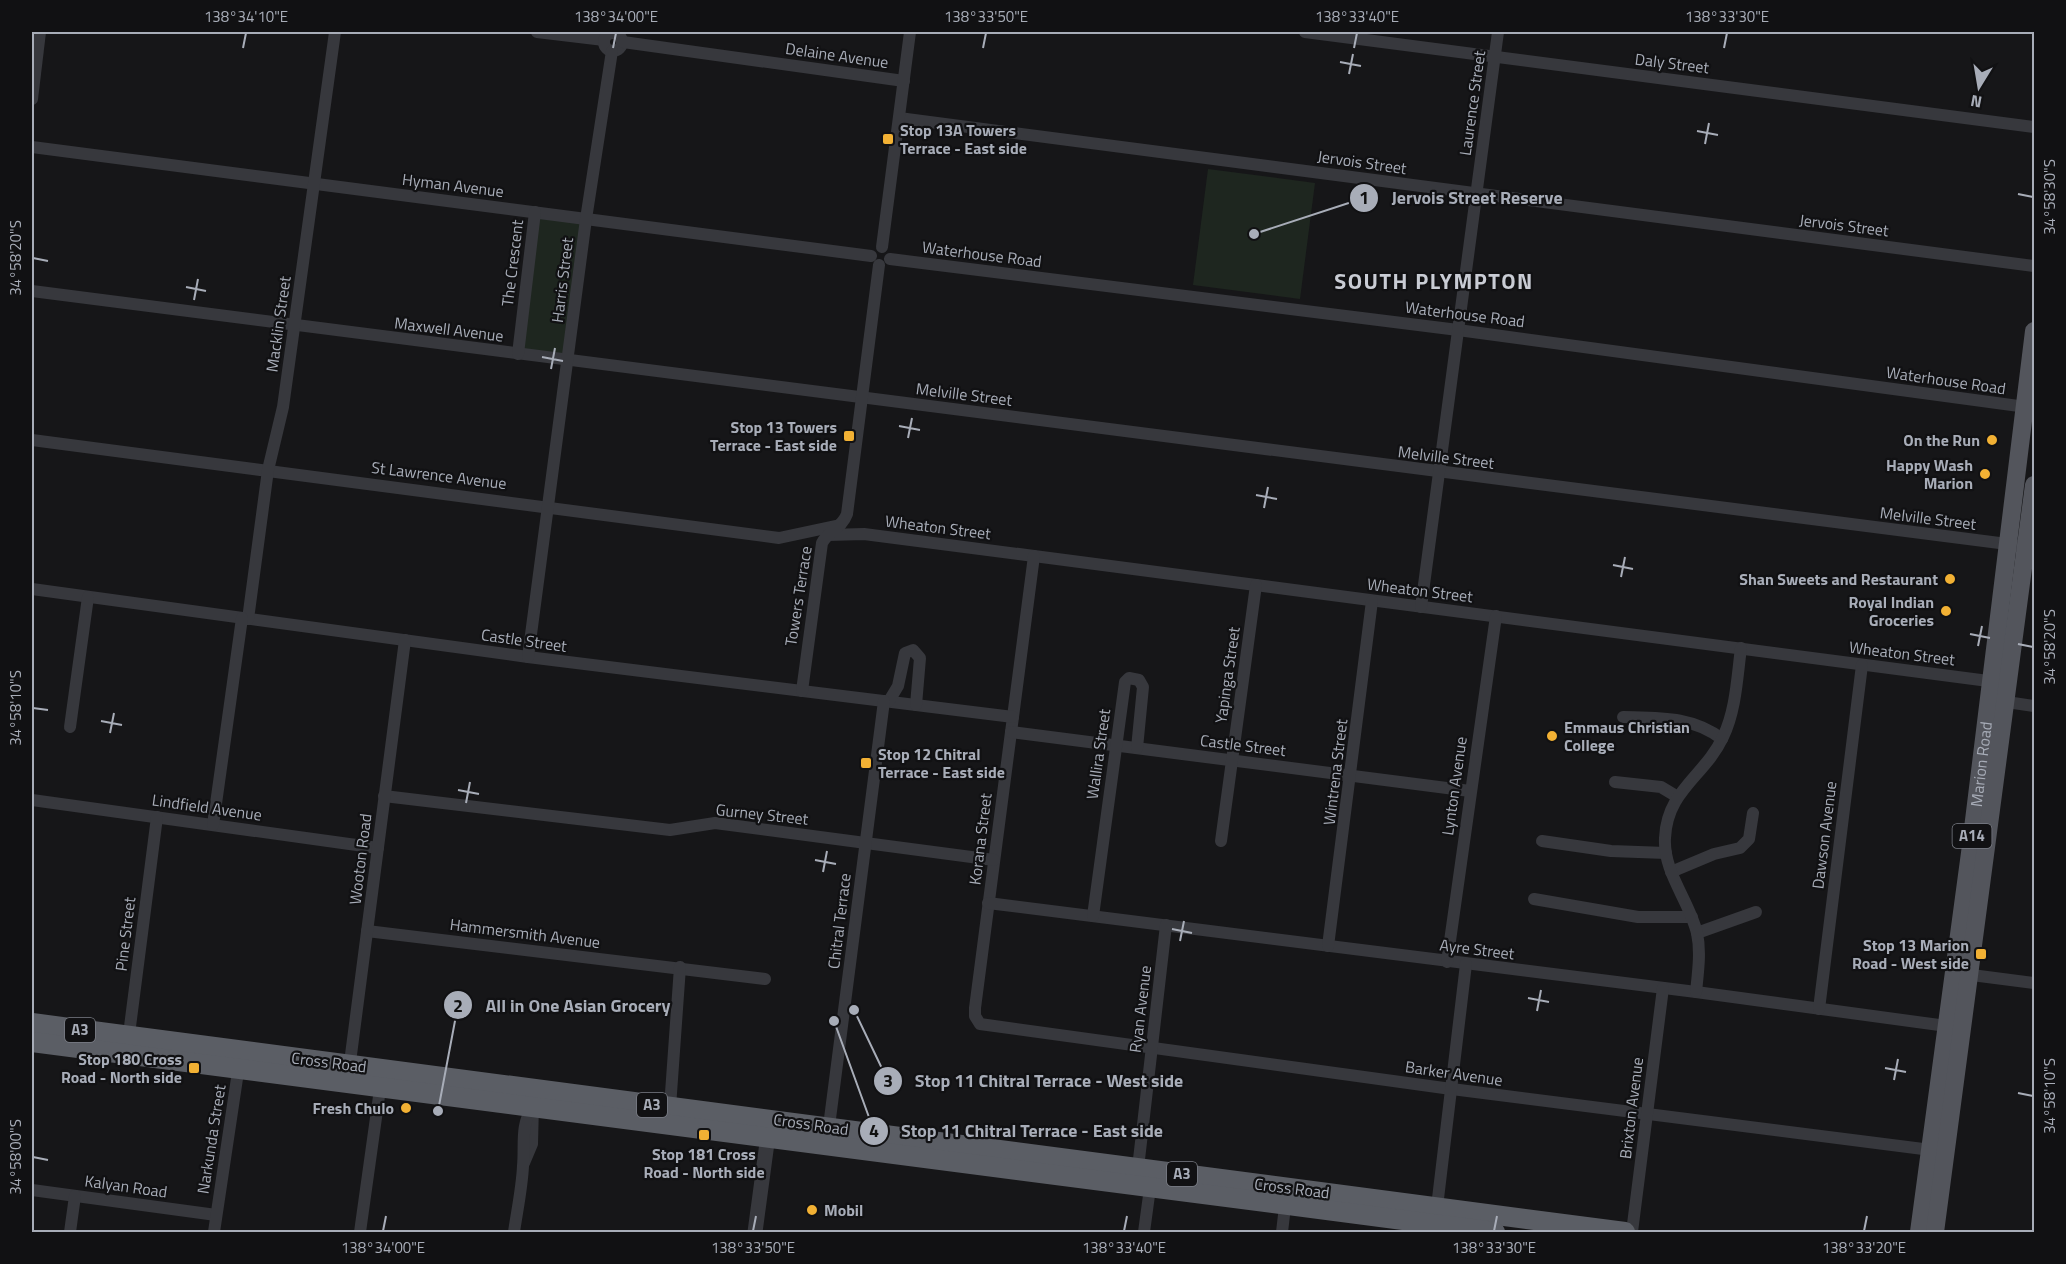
<svg xmlns="http://www.w3.org/2000/svg" width="2066" height="1264" font-family="'Titillium Web',sans-serif">
<rect width="100%" height="100%" fill="#161618"/>
<g fill="#1e261f">
<polygon points="1208,169 1315,183 1300,299 1193,285"/>
<polygon points="536,211 586,218 567,360 519,353"/>
</g>
<g fill="none" stroke-linecap="round" stroke-linejoin="round">
<g stroke="#37383d" stroke-width="12">
<polyline points="537,32 604,40"/>
<polyline points="1305,32 2034,127"/>
<circle cx="613" cy="42" r="9"/>
<polyline points="623,42 904,81"/>
<polyline points="32,99 40,32"/>
<polyline points="899,118 2034,266"/>
<polyline points="32,147 871,256"/>
<polyline points="882,247 910,32"/>
<polyline points="890,259 1458,330 2034,408"/>
<polyline points="32,291 2015,545"/>
<polyline points="518,354 535,212"/>
<polyline points="32,440 779,538 840,525"/>
<polyline points="828,535 864,534 1034,556 1996,682"/>
<polyline points="1034,556 975,1008 975,1016 980,1024 1444,1088 1931,1150"/>
<polyline points="32,589 528,657 1013,717"/>
<polyline points="1421,607 1498,32"/>
<polyline points="248,619 268,470 283,407 335,32"/>
<polyline points="528,657 586,219 612,51"/>
<path d="M802,691l20,-148c6,-12 20,-15 25,-29l32,-249"/>
<polyline points="889,701 898,686 905,653 913,650 920,658 916,705"/>
<polyline points="2000,701 2034,706"/>
<path d="M1623,717c36,1 69,-1 99,22"/>
<polyline points="70,727 88,597"/>
<polyline points="1011,732 1470,791"/>
<polyline points="1615,782 1661,787 1676,796"/>
<polyline points="384,796 670,830 715,823 994,860"/>
<polyline points="32,800 378,848"/>
<polyline points="213,825 242,618"/>
<polyline points="1221,841 1256,585"/>
<polyline points="1542,841 1611,851 1666,853"/>
<polyline points="1671,872 1714,854 1740,848 1749,839 1753,813"/>
<polyline points="1534,899 1638,917 1692,917"/>
<polyline points="988,903 1696,992 1954,1027"/>
<polyline points="1093,916 1125,682 1129,678 1139,680 1143,687 1137,748"/>
<polyline points="367,931 765,979"/>
<polyline points="1697,933 1756,912"/>
<polyline points="1328,946 1372,601"/>
<polyline points="1447,962 1496,616"/>
<polyline points="1964,974 2034,983"/>
<path d="M1696,992c2,-20 5,-40 1,-59 -8,-33 -34,-61 -32,-95 2,-48 40,-62 58,-101 13,-27 14,-59 18,-89"/>
<polyline points="1819,1009 1862,665"/>
<polyline points="128,1042 157,817"/>
<polyline points="349,1070 405,640"/>
<polyline points="670,1107 680,967"/>
<polyline points="828,1134 884,701"/>
<polyline points="524,1163 532,1144 533,1105"/>
<polyline points="1138,1168 1166,925"/>
<polyline points="32,1190 216,1215"/>
<polyline points="1437,1207 1466,964"/>
<polyline points="70,1232 75,1196"/>
<polyline points="214,1232 239,1065"/>
<polyline points="360,1232 381,1082"/>
<path d="M514,1232c3,-21 8,-44 9,-66 2,-22 -3,-40 10,-60"/>
<polyline points="1144,1232 1150,1188"/>
<polyline points="1282,1232 1286,1198"/>
<polyline points="1632,1232 1663,988"/>
</g>
<polyline stroke="#37383d" stroke-width="15" points="755,1232 769,1128"/>
<g stroke="#53555c" stroke-width="18">
<path id="s1" d="M1919,1232l51,-379 64,-522"/>
<polyline points="1935,1232 2034,485"/>
</g>
<g stroke="#5b5e65" stroke-width="20">
<polyline points="32,1023 1625,1232"/>
<polyline points="32,1042 1495,1232"/>
</g>
</g>
<path fill="none" stroke="#a8adb8" stroke-width="2" d="M243,48l3,-15M613,48l3,-15M983,48l3,-15M1354,48l3,-15M1724,48l3,-15M1340,62l21,4M1349,74l4,-20M1697,131l21,4M1705,144l4,-21M2018,194l15,3M33,258l15,3M186,287l20,4M194,300l4,-21M542,357l21,4M551,369l4,-21M899,426l21,4M908,438l4,-20M1256,495l21,4M1264,508l4,-21M1613,565l20,4M1621,577l4,-20M1970,634l20,4M2018,644l15,3M1978,646l4,-20M33,708l15,2M101,721l21,4M110,733l4,-20M458,790l21,4M466,803l4,-21M815,860l21,4M823,872l4,-21M1172,929l20,4M1180,941l4,-20M1528,998l21,4M1537,1011l4,-21M1885,1068l21,4M1894,1080l4,-21M2018,1093l15,3M33,1157l15,3M383,1231l3,-15M753,1231l3,-15M1124,1231l3,-15M1494,1231l3,-15M1864,1231l3,-15"/>
<g fill="#f2b134" stroke="#111113" stroke-width="2">
<rect x="882" y="133" width="12" height="12" rx="3"/>
<rect x="843" y="430" width="12" height="12" rx="3"/>
<circle cx="1992" cy="440" r="6"/>
<circle cx="1985" cy="474" r="6"/>
<circle cx="1950" cy="579" r="6"/>
<circle cx="1946" cy="611" r="6"/>
<circle cx="1552" cy="736" r="6"/>
<rect x="860" y="757" width="12" height="12" rx="3"/>
<rect x="1975" y="948" width="12" height="12" rx="3"/>
<rect x="188" y="1062" width="12" height="12" rx="3"/>
<circle cx="406" cy="1108" r="6"/>
<rect x="698" y="1129" width="12" height="12" rx="3"/>
<circle cx="812" cy="1210" r="6"/>
</g>
<g text-anchor="middle" stroke-width="4.5" stroke-linejoin="round" paint-order="stroke">
<g fill="#111113" stroke="#7b7e86" stroke-width="1.5">
<rect x="1952.5" y="824" width="39" height="24" rx="4.5"/>
<rect x="65" y="1018" width="30" height="24" rx="4.5"/>
<rect x="637" y="1093" width="30" height="24" rx="4.5"/>
<rect x="1167" y="1162" width="30" height="24" rx="4.5"/>
</g>
<g font-size="15" font-weight="bold" fill="#a8adb8">
<text x="1972" y="841">A14</text>
<text x="80" y="1035">A3</text>
<text x="652" y="1110">A3</text>
<text x="1182" y="1179">A3</text>
</g>
<g font-size="16" fill="#a8adb8" stroke="#111113">
<text transform="translate(837 55) rotate(8)" y="6">Delaine Avenue</text>
<text transform="translate(1672 63) rotate(7)" y="6">Daly Street</text>
<text transform="translate(1472 103) rotate(-82)" y="6">Laurence Street</text>
<text transform="translate(1362 162) rotate(8)" y="6">Jervois Street</text>
<text transform="translate(453 185) rotate(7)" y="6">Hyman Avenue</text>
<text transform="translate(1844 225) rotate(7)" y="6">Jervois Street</text>
<text transform="translate(982 254) rotate(7)" y="6">Waterhouse Road</text>
<text transform="translate(512 263) rotate(-83)" y="6">The Crescent</text>
<text transform="translate(562 280) rotate(-83)" y="6">Harris Street</text>
<text transform="translate(1465 314) rotate(7)" y="6">Waterhouse Road</text>
<text transform="translate(278 324) rotate(-82)" y="6">Macklin Street</text>
<text transform="translate(449 329) rotate(7)" y="6">Maxwell Avenue</text>
<text transform="translate(1946 380) rotate(8)" y="6">Waterhouse Road</text>
<text transform="translate(964 394) rotate(7)" y="6">Melville Street</text>
<text transform="translate(1446 457) rotate(7)" y="6">Melville Street</text>
<text transform="translate(439 475) rotate(7)" y="6">St Lawrence Avenue</text>
<text transform="translate(1928 518) rotate(7)" y="6">Melville Street</text>
<text transform="translate(938 527) rotate(7)" y="6">Wheaton Street</text>
<text transform="translate(1420 590) rotate(7)" y="6">Wheaton Street</text>
<text transform="translate(798 596) rotate(-81)" y="6">Towers Terrace</text>
<text transform="translate(524 640) rotate(8)" y="6">Castle Street</text>
<text transform="translate(1902 653) rotate(7)" y="6">Wheaton Street</text>
<text transform="translate(1227 675) rotate(-82)" y="6">Yapinga Street</text>
<text transform="translate(1243 745) rotate(7)" y="6">Castle Street</text>
<text transform="translate(1098 754) rotate(-82)" y="6">Wallira Street</text>
<text dy="6" stroke="none"><textPath href="#s1" startOffset="472">Marion Road</textPath></text>
<text transform="translate(1335 772) rotate(-83)" y="6">Wintrena Street</text>
<text transform="translate(1454 786) rotate(-82)" y="6">Lynton Avenue</text>
<text transform="translate(207 807) rotate(8)" y="6">Lindfield Avenue</text>
<text transform="translate(762 814) rotate(6)" y="6">Gurney Street</text>
<text transform="translate(1824 835) rotate(-83)" y="6">Dawson Avenue</text>
<text transform="translate(980 839) rotate(-83)" y="6">Korana Street</text>
<text transform="translate(360 859) rotate(-83)" y="6">Wooton Road</text>
<text transform="translate(839 921) rotate(-83)" y="6">Chitral Terrace</text>
<text transform="translate(525 933) rotate(7)" y="6">Hammersmith Avenue</text>
<text transform="translate(125 934) rotate(-83)" y="6">Pine Street</text>
<text transform="translate(1477 949) rotate(7)" y="6">Ayre Street</text>
<text transform="translate(1140 1009) rotate(-83)" y="6">Ryan Avenue</text>
<text transform="translate(329 1062) rotate(7)" y="6">Cross Road</text>
<text transform="translate(1454 1073) rotate(8)" y="6">Barker Avenue</text>
<text transform="translate(1631 1108) rotate(-83)" y="6">Brixton Avenue</text>
<text transform="translate(811 1124) rotate(8)" y="6">Cross Road</text>
<text transform="translate(211 1139) rotate(-81)" y="6">Narkunda Street</text>
<text transform="translate(126 1186) rotate(8)" y="6">Kalyan Road</text>
<text transform="translate(1292 1188) rotate(7)" y="6">Cross Road</text>
</g>
<g font-size="16" font-weight="bold" fill="#a8adb8" stroke="#111113" text-anchor="end">
<text x="900" y="136" text-anchor="start">Stop 13A Towers<tspan x="900" dy="18">Terrace - East side</tspan></text>
<text x="837" y="433">Stop 13 Towers<tspan x="837" dy="18">Terrace - East side</tspan></text>
<text x="1980" y="446">On the Run</text>
<text x="1973" y="471">Happy Wash<tspan x="1973" dy="18">Marion</tspan></text>
<text x="1938" y="585">Shan Sweets and Restaurant</text>
<text x="1934" y="608">Royal Indian<tspan x="1934" dy="18">Groceries</tspan></text>
<text x="1564" y="733" text-anchor="start">Emmaus Christian<tspan x="1564" dy="18">College</tspan></text>
<text x="878" y="760" text-anchor="start">Stop 12 Chitral<tspan x="878" dy="18">Terrace - East side</tspan></text>
<text x="1969" y="951">Stop 13 Marion<tspan x="1969" dy="18">Road - West side</tspan></text>
<text x="182" y="1065">Stop 180 Cross<tspan x="182" dy="18">Road - North side</tspan></text>
<text x="394" y="1114">Fresh Chulo</text>
<text x="704" y="1160" text-anchor="middle">Stop 181 Cross<tspan x="704" dy="18">Road - North side</tspan></text>
<text x="824" y="1216" text-anchor="start">Mobil</text>
</g>
<g font-size="22" font-weight="bold" letter-spacing="1.5" fill="#c9ccd4" stroke="#111113">
<text x="1434" y="289">SOUTH PLYMPTON</text>
</g>
</g>
<path fill="none" stroke="#a8adb8" stroke-width="2" d="M1254 234L1364 198M438 1111L458 1005M854 1010L888 1081M834 1021L874 1131"/>
<g fill="#a8adb8" stroke="#111113" stroke-width="2">
<circle cx="1254" cy="234" r="6"/>
<circle cx="438" cy="1111" r="6"/>
<circle cx="854" cy="1010" r="6"/>
<circle cx="834" cy="1021" r="6"/>
<circle cx="1364" cy="198" r="15"/>
<circle cx="458" cy="1005" r="15"/>
<circle cx="888" cy="1081" r="15"/>
<circle cx="874" cy="1131" r="15"/>
</g>
<g font-size="18" text-anchor="middle" font-weight="bold" fill="#111">
<text x="1364" y="204">1</text>
<text x="458" y="1012">2</text>
<text x="888" y="1087">3</text>
<text x="874" y="1137">4</text>
</g>
<g font-size="18" text-anchor="middle" font-weight="bold" fill="#a8adb8" stroke="#111113" stroke-width="4.5" stroke-linejoin="round" paint-order="stroke">
<text x="1477" y="204">Jervois Street Reserve</text>
<text x="578" y="1012">All in One Asian Grocery</text>
<text x="1049" y="1087">Stop 11 Chitral Terrace - West side</text>
<text x="1032" y="1137">Stop 11 Chitral Terrace - East side</text>
</g>
<rect width="2066" height="1264" fill="none" stroke="#111113" stroke-width="66"/>
<g transform="translate(1979 87) rotate(191)" stroke="#111113" stroke-width="4.5" paint-order="stroke">
<path d="M0-4.5L10 22L0 15L-10 22Z" fill="#a8adb8"/>
<text y="-9" font-size="16" font-weight="bold" text-anchor="middle" fill="#a8adb8">N</text>
</g>
<rect x="33" y="33" width="2000" height="1198" fill="none" stroke="#a8adb8" stroke-width="2"/>
<g font-size="15" text-anchor="middle" fill="#a8adb8">
<text x="246" y="22">138°34'10"E</text>
<text x="616" y="22">138°34'00"E</text>
<text x="986" y="22">138°33'50"E</text>
<text x="1357" y="22">138°33'40"E</text>
<text x="1727" y="22">138°33'30"E</text>
<text transform="translate(2050 197) rotate(-90)" y="5">34°58'30"S</text>
<text transform="translate(16 258) rotate(-90)" y="5">34°58'20"S</text>
<text transform="translate(2050 647) rotate(-90)" y="5">34°58'20"S</text>
<text transform="translate(16 708) rotate(-90)" y="5">34°58'10"S</text>
<text transform="translate(2050 1096) rotate(-90)" y="5">34°58'10"S</text>
<text transform="translate(16 1157) rotate(-90)" y="5">34°58'00"S</text>
<text x="383" y="1253">138°34'00"E</text>
<text x="753" y="1253">138°33'50"E</text>
<text x="1124" y="1253">138°33'40"E</text>
<text x="1494" y="1253">138°33'30"E</text>
<text x="1864" y="1253">138°33'20"E</text>
</g>
</svg>
